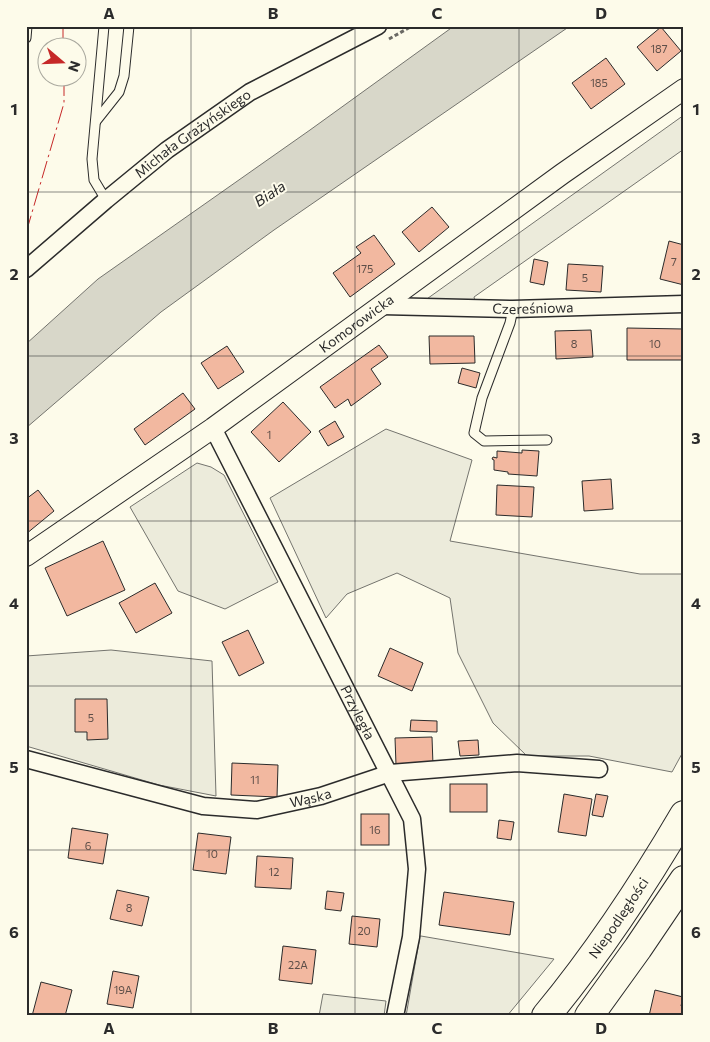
<svg xmlns="http://www.w3.org/2000/svg" width="710" height="1042" font-family="Commissioner,sans-serif">
<rect width="100%" height="100%" fill="#fdfbea"/>
<g fill="#ecebdb" stroke="#74746e">
<polygon points="684,115 684,149 474,297 475,301 424,301"/>
<polygon points="386,429 472,460 450,541 640,574 684,574 684,750 672,772 589,756 527,756 493,723 458,653 450,598 397,573 347,594 326,618 270,498"/>
<polygon points="197,463 211,467 224,475 278,582 225,609 178,591 130,507"/>
<polygon points="111,650 212,661 216,796 159,785 26,746 26,656"/>
<polygon points="420,936 421,936 554,959 507,1016 406,1016"/>
<polygon points="323,994 386,1001 384,1016 319,1016"/>
</g>
<polygon fill="#d8d7c9" stroke="#74746e" points="454,26 570,26 274,230 161,312 26,428 26,344 98,279 310,130"/>
<g fill="#f2b8a0" stroke="#2b2b2b">
<polygon points="661,27 681,51 657,71 637,47"/>
<polygon points="606,58 625,84 591,109 572,83"/>
<polygon points="432,207 449,227 419,252 402,232"/>
<polygon points="374,235 395,264 350,297 333,273 361,253 356,247"/>
<polygon points="669,241 684,245 684,285 660,279"/>
<polygon points="534,259 548,262 544,285 530,282"/>
<polygon points="568,264 603,266 601,292 566,290"/>
<polygon points="627,328 684,329 684,360 627,360"/>
<polygon points="591,330 593,357 556,359 555,331"/>
<polygon points="429,336 474,336 475,363 430,364"/>
<polygon points="379,345 388,357 371,369 381,384 351,406 348,399 335,408 320,387"/>
<polygon points="227,346 244,372 218,389 201,363"/>
<polygon points="462,368 480,373 476,388 458,383"/>
<polygon points="183,393 195,409 145,445 134,429"/>
<polygon points="283,402 311,432 279,462 251,432"/>
<polygon points="335,421 344,437 328,446 319,431"/>
<polygon points="522,450 539,451 537,476 508,474 508,472 494,470 494,460 492,459 493,457 497,458 497,451 522,453"/>
<polygon points="611,479 613,509 584,511 582,481"/>
<polygon points="497,485 534,487 532,517 496,515"/>
<polygon points="38,490 54,511 26,534 26,499"/>
<polygon points="103,541 125,590 67,616 45,568"/>
<polygon points="155,583 172,613 136,633 119,603"/>
<polygon points="248,630 264,663 239,676 222,642"/>
<polygon points="390,648 423,663 412,691 378,676"/>
<polygon points="75,699 107,699 108,739 87,740 87,732 75,732"/>
<polygon points="411,720 437,721 437,732 410,731"/>
<polygon points="432,737 433,765 396,765 395,738"/>
<polygon points="478,740 479,755 460,756 458,741"/>
<polygon points="232,763 278,765 277,797 231,795"/>
<rect x="450" y="784" width="37" height="28"/>
<polygon points="564,794 592,799 586,836 558,832"/>
<polygon points="596,794 608,796 603,817 592,815"/>
<rect x="361" y="814" width="28" height="31"/>
<polygon points="499,820 514,822 511,840 497,838"/>
<polygon points="72,828 108,834 103,864 68,858"/>
<polygon points="198,833 231,837 226,874 193,870"/>
<polygon points="257,856 293,858 291,889 255,887"/>
<polygon points="117,890 149,897 142,926 110,919"/>
<polygon points="327,891 344,893 341,911 325,909"/>
<polygon points="444,892 514,902 510,935 439,925"/>
<polygon points="352,916 380,919 377,947 349,944"/>
<polygon points="283,946 316,950 312,984 279,980"/>
<polygon points="113,971 139,976 133,1008 107,1004"/>
<polygon points="41,982 72,990 65,1016 32,1016"/>
<polygon points="655,990 683,997 681,1006 684,1006 684,1016 649,1016"/>
</g>
<g fill="none" stroke-linecap="round" stroke-linejoin="round">
<defs>
<g id="service">
<polyline points="104,26 92,159 94,180 106,200"/>
<polyline points="26,38 27,26"/>
<polyline points="96,121 119,92 124,76 129,26"/>
<polyline points="513,309 510,323 482,398 474,433 484,441 547,440"/>
</g>
<g id="minor">
<path id="s1" d="M26,269l80,-69 61,-50 83,-58 128,-66"/>
<path id="s2" d="M382,306l131,3 171,-5"/>
<path id="s3" d="M213,428l199,391 5,50 -6,68 -16,79"/>
<path id="s4" d="M26,759l177,47 54,4 64,-14 69,-23 127,-10 82,6"/>
</g>
<g id="tertiary">
<path id="s5" d="M26,556l187,-128 349,-254 122,-85"/>
</g>
<g id="motorway">
<path id="s6" d="M546,1016c52,-63 97,-131 138,-201"/>
<polyline points="589,1016 638,948 684,880"/>
</g>
</defs>
<use href="#service" stroke="#2b2b2b" stroke-width="11"/>
<use href="#minor" stroke="#2b2b2b" stroke-width="19"/>
<use href="#tertiary" stroke="#2b2b2b" stroke-width="22"/>
<use href="#motorway" stroke="#2b2b2b" stroke-width="30"/>
<polyline stroke="#6a6964" stroke-width="3" stroke-dasharray="4 2.5" stroke-linecap="butt" points="389,39 412,26"/>
<use href="#service" stroke="#fdfbea" stroke-width="9"/>
<use href="#minor" stroke="#fdfbea" stroke-width="16"/>
<use href="#tertiary" stroke="#fdfbea" stroke-width="20"/>
<use href="#motorway" stroke="#fdfbea" stroke-width="28"/>
<g stroke="#c62828" stroke-width="1" stroke-dasharray="18 4 2.5 4" stroke-linecap="butt">
<polyline points="63,26 63,48"/>
<polyline points="26,233 64,103 64,78"/>
</g>
</g>
<path fill="none" stroke="#2b2b2b" stroke-width="1" stroke-opacity="0.55" d="M191,26v990M355,26v990M519,26v990M26,192h658M26,356h658M26,521h658M26,686h658M26,850h658"/>
<g text-anchor="middle" stroke-width="4" stroke-linejoin="round" paint-order="stroke">
<g font-size="11" fill="#5d4e48">
<text x="659" y="53">187</text>
<text x="599" y="87">185</text>
<text x="674" y="266">7</text>
<text x="365" y="273">175</text>
<text x="585" y="282">5</text>
<text x="574" y="348">8</text>
<text x="655" y="348">10</text>
<text x="269" y="439">1</text>
<text x="91" y="722">5</text>
<text x="255" y="784">11</text>
<text x="375" y="834">16</text>
<text x="88" y="850">6</text>
<text x="212" y="858">10</text>
<text x="274" y="876">12</text>
<text x="129" y="912">8</text>
<text x="364" y="935">20</text>
<text x="298" y="969">22A</text>
<text x="123" y="994">19A</text>
</g>
<g font-size="14" fill="#2b2b2b" stroke="#fdfbea">
<text dy="5" stroke="none"><textPath href="#s1" startOffset="215">Michała Grażyńskiego</textPath></text>
<text dy="5" stroke="none"><textPath href="#s2" startOffset="151">Czereśniowa</textPath></text>
<text dy="5" stroke="none"><textPath href="#s5" startOffset="404">Komorowicka</textPath></text>
<text dy="5" stroke="none"><textPath href="#s3" startOffset="319">Przyległa</textPath></text>
<text dy="5" stroke="none"><textPath href="#s4" startOffset="292">Wąska</textPath></text>
<text dy="5" stroke="none"><textPath href="#s6" startOffset="122">Niepodległości</textPath></text>
</g>
<g font-size="15" font-style="italic" fill="#2b2b2b" stroke="#fdfbea">
<text transform="translate(270 194) rotate(-33)" y="5">Biała</text>
</g>
</g>
<rect width="710" height="1042" fill="none" stroke="#fdfbea" stroke-width="55"/>
<g transform="translate(62 62) rotate(109)"><circle r="24" fill="#fdfbea" stroke="#a9a89e"/>
<path d="M0-4L9 19L0 12L-9 19Z" fill="#c62828"/>
<text y="-8" font-size="14" font-weight="bold" text-anchor="middle" fill="#2b2b2b">N</text>
</g>
<rect x="28" y="28" width="654" height="986" fill="none" stroke="#2b2b2b" stroke-width="2"/>
<g font-size="16" text-anchor="middle" font-weight="bold" fill="#2b2b2b">
<text x="109" y="19">A</text>
<text x="273" y="19">B</text>
<text x="437" y="19">C</text>
<text x="601" y="19">D</text>
<text x="14" y="115">1</text>
<text x="696" y="115">1</text>
<text x="14" y="280">2</text>
<text x="696" y="280">2</text>
<text x="14" y="444">3</text>
<text x="696" y="444">3</text>
<text x="14" y="609">4</text>
<text x="696" y="609">4</text>
<text x="14" y="773">5</text>
<text x="696" y="773">5</text>
<text x="14" y="938">6</text>
<text x="696" y="938">6</text>
<text x="109" y="1034">A</text>
<text x="273" y="1034">B</text>
<text x="437" y="1034">C</text>
<text x="601" y="1034">D</text>
</g>
</svg>
